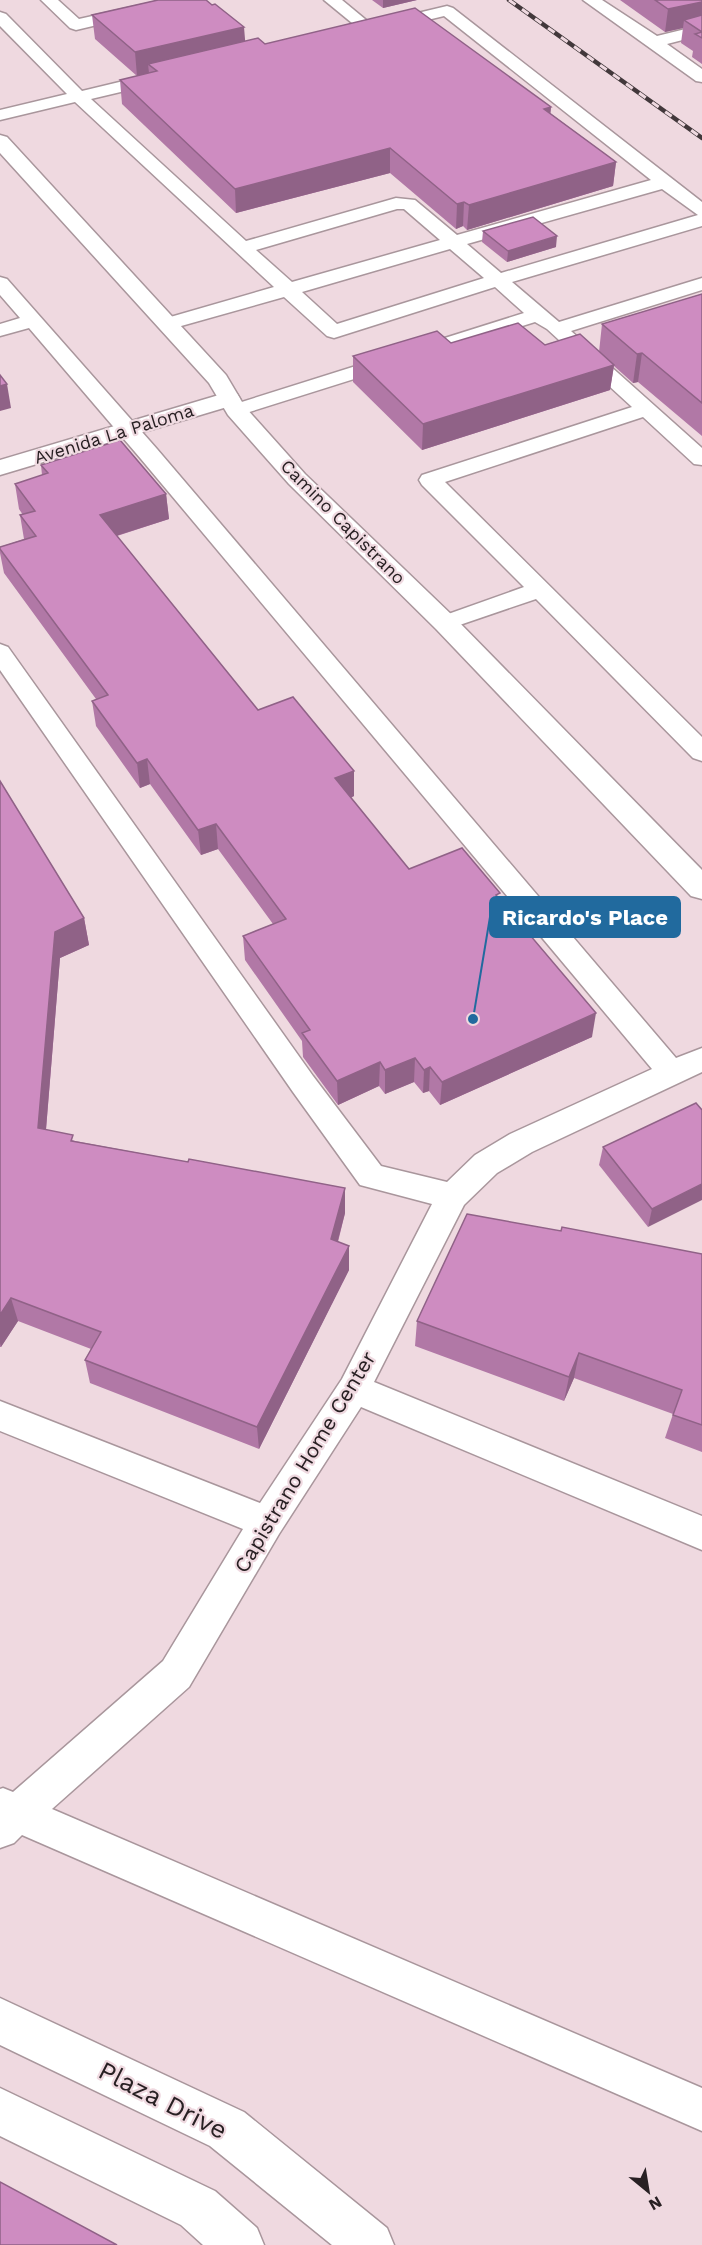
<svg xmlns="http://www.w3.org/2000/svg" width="702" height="2245" font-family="'Work Sans',sans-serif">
<rect width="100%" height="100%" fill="#efd9e0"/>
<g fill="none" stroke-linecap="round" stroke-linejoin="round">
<defs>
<g id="lane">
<polygon points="41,0 58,0 79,19 164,0 192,0 190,3 76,30 70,28"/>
<polygon points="324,0 342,0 377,29 369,34 363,32"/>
<polygon points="583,0 602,0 657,36 702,25 702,35 667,44 702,69 702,82 696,81"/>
<path d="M447,6l6,2 249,194v24l-190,56 47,40 143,-44v12l-131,41 131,117v17l-8,-1 -51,-47 -198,65 257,255v24l-9,-3 -157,-159 -91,31 -8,-2 -4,-5 4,-5 87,-31 -102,-102 -3,-5 3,-5 210,-68 -85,-78 -12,-7 -292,92 -7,2 -7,-2 -3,-4 3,-4 295,-93 -29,-26 -161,51 -7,-2 -43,-39 -110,31h-14l-3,-4 3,-4 114,-33 -199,-185 -75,18v-10l67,-16 -67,-68v-14l6,2 76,77 79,-19 6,1 2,4 -2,4 -76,18 155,142 150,-43 19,2 42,35 194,-55 -207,-164 -58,14 -8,-5 2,-3zM662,189l36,26 -197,58 -34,-29zM397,209h7l36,31 -148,42 -36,-32zM450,249l34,29 -147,46 -35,-32z"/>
<polygon points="0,277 7,279 157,449 676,1058 702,1048 702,1072 532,1152 497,1173 464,1205 374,1382 702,1516 702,1550 361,1407 279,1534 189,1687 52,1809 702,2088 702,2131 22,1835 14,1843 0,1848 0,1789 3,1788 13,1792 163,1661 243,1529 0,1431 0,1401 260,1503 342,1379 432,1204 360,1185 293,1092 0,670 0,644 8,647 313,1076 381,1166 447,1182 475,1155 510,1134 652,1069 141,459 29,328 0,336 0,324 20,318 0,295"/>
</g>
<polygon id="street" points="229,392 237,394 240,399 237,404 0,475 0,460"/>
<g id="secondary">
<polygon points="0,135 7,137 226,375 245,407 305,474 454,617 702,870 702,899 691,896 436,629 289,484 228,415 209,383 0,153"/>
<polygon points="0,1998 244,2112 387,2228 394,2245 332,2245 210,2146 0,2045"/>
<polygon points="0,2088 215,2191 257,2228 264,2245 203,2245 181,2225 0,2136"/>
</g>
</defs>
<use href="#lane" stroke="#a9969c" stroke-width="3"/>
<use href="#street" stroke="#a9969c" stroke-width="3"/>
<use href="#secondary" stroke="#a9969c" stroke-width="3"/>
<use href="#lane" fill="#fff" fill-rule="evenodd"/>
<use href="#street" fill="#fff" fill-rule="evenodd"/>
<use href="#secondary" fill="#fff" fill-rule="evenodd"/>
<defs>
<polyline id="rail" points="509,0 702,138"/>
</defs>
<use href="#rail" stroke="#42383b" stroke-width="4.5"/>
<use href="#rail" stroke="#efd9e0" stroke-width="3" stroke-dasharray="8" stroke-linecap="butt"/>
</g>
<g fill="#b178a6">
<polygon points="372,0 417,0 383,8"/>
<polygon points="620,0 702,0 702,64 692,57 693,51 681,43 683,28 665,32"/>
<polygon points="92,15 245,41 265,44 551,107 550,113 616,162 613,186 467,230 463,226 456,229 390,173 236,213 122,104 120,80 137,76 95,39"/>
<polygon points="483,231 556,247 507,262 482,242"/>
<polygon points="702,294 702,436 638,382 633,383 614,366 610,390 422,450 353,382 353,356 451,343 545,345 599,352 602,324"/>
<polygon points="41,465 166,494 169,519 117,536 258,710 354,771 354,796 351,798 409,869 499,899 592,1037 440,1105 429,1091 423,1093 414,1082 385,1094 379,1086 338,1105 303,1057 302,1041 245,960 243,936 273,924 218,849 201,855 150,784 140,788 96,726 92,701 96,699 4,573 0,553 0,547 24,539 20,515 23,515 19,509 15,484 42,475"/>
<polygon points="0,781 84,918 89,945 60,958 46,1130 75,1141 188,1162 345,1188 345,1213 338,1242 349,1270 259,1449 90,1383 85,1360 91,1349 18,1321 1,1347 0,1347"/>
<polygon points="702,1110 648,1227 599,1165 603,1147"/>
<polygon points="561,1231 702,1254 702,1452 665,1438 673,1414 574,1378 564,1401 415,1346 417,1321"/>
</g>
<g fill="#906287">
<polygon points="383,0 417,0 383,8"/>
<polygon points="702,2 702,24 684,20 683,28 665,32 668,9"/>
<polygon points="244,27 246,51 148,64 149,73 137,76 135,52"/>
<polygon points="551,107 549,131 544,109"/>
<polygon points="390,148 390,173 236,213 235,189"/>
<polygon points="616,162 613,186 467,230 469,205"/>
<polygon points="464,202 463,226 456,229 457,204"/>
<polygon points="557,236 556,247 507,262 508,251"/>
<polygon points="642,353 638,382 633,383 637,354"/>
<polygon points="614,365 610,390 422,450 423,424"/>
<polygon points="7,384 11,408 0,411 0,386"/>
<polygon points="166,494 169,519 103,540 100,515"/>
<polygon points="147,759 150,784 140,788 137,763"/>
<polygon points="354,771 354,796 335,804 335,778"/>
<polygon points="216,824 218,849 201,855 198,830"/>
<polygon points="84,918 89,945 60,958 44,1153 38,1128 55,932"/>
<polygon points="596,1013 592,1037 440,1105 442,1082"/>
<polygon points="415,1058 414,1082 385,1094 385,1070"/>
<polygon points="380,1062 379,1086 338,1105 337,1081"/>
<polygon points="430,1067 429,1091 423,1093 424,1070"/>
<polygon points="702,1184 702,1200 648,1227 652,1209"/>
<polygon points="345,1188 345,1213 332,1263 331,1239"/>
<polygon points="349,1246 349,1270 259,1449 257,1427"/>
<polygon points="11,1298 18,1321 1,1347 0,1343 0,1315"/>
<polygon points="579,1353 574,1378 564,1401 569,1377"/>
</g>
<g fill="#ce8cc1" stroke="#906287" stroke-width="1.5">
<polygon points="158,0 206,0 212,5 215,4 244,27 135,52 92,15"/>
<polygon points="655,0 702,0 702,2 668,9"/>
<polygon points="415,8 551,107 544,109 616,162 469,205 464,202 457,204 390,148 235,189 120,80 157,71 148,64 258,38 265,44"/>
<polygon points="702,15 702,32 684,20"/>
<polygon points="702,32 702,38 695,34"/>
<polygon points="533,217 557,236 508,251 483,231"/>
<polygon points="702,294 702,403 642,353 637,354 602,324"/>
<polygon points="518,323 545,345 580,334 614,365 423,424 353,356 437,331 451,343"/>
<polygon points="0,375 7,384 0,386"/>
<polygon points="120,440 166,494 100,515 258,710 293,697 354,771 335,778 409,869 462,848 500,893 496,895 596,1013 442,1082 430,1067 424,1070 415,1058 385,1070 380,1062 337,1081 302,1033 310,1030 243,936 286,919 216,824 198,830 147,759 137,763 92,701 108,695 0,549 0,547 36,536 20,515 35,511 15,484 48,473 41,465"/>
<polygon points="0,781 84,918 55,932 38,1128 73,1135 71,1141 188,1162 189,1159 345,1188 331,1239 349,1246 257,1427 85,1360 101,1332 11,1298 0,1315"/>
<polygon points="696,1103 702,1110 702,1184 652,1209 603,1147"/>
<polygon points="467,1214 561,1231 562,1227 702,1254 702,1425 673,1415 682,1390 579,1353 569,1377 417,1321"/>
<polygon points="0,2182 117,2245 0,2245"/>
</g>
<g text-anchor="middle" stroke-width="4.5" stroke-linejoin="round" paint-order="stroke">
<g font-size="18" fill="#282023" stroke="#efd9e0">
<text transform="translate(114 434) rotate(-17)" y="6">Avenida La Paloma</text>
<text transform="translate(343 522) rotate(45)" y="6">Camino Capistrano</text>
</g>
<g font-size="21" fill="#282023" stroke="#efd9e0">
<text transform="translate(305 1462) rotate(-59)" y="7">Capistrano Home Center</text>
</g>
<g font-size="26" fill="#282023" stroke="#efd9e0">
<text transform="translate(163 2100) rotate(27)" y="9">Plaza Drive</text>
</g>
</g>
<path fill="none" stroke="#216a9e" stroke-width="2" d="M473 1019L490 917"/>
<circle fill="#216a9e" stroke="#efd9e0" stroke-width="2" cx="473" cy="1019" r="6"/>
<rect fill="#216a9e" stroke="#216a9e" stroke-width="2" x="490" y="897" width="190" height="40" rx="6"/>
<g font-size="22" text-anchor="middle" font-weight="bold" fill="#fff">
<text x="585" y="925">Ricardo's Place</text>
</g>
<g transform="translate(648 2191) rotate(150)" stroke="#efd9e0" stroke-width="4.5" paint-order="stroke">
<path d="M0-4.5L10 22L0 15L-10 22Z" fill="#282023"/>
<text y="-9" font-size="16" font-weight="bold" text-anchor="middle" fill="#282023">N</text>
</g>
</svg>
